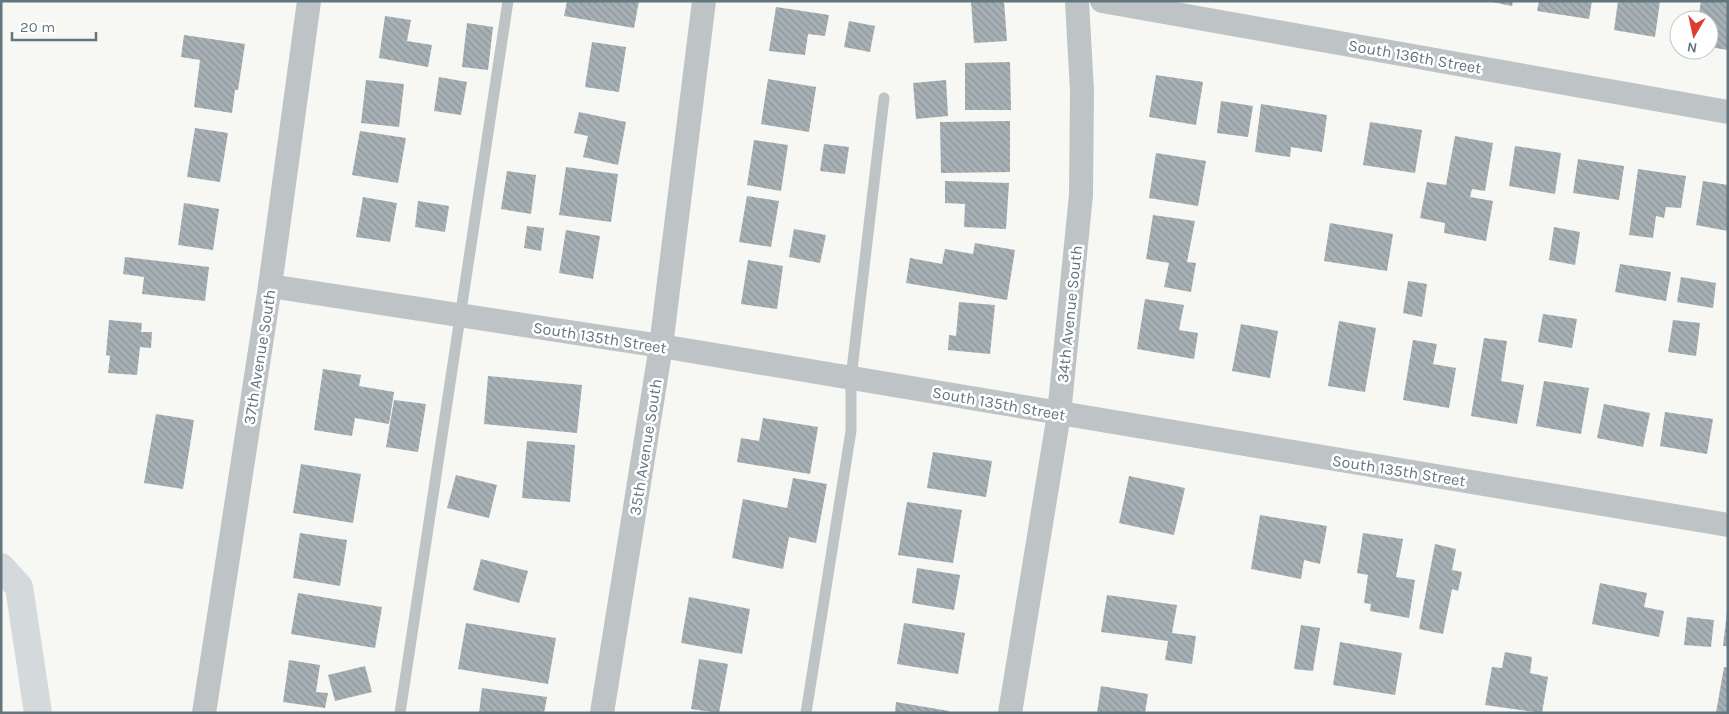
<svg xmlns="http://www.w3.org/2000/svg" width="1729" height="714" font-family="Karla,sans-serif">
<defs>
<pattern id="building-back-hatch" width="6" height="6" patternUnits="userSpaceOnUse" patternTransform="scale(1.25)"><rect width="6" height="6" fill="#a7b1b5"/><path d="M-1 5l2 2M0 0l6 6M5-1l2 2" fill="none" stroke="#8c9598"/></pattern>
</defs>
<rect width="100%" height="100%" fill="#f7f7f4"/>
<g fill="url(#building-back-hatch)">
<polygon points="567,1 639,1 634,28 564,16"/>
<polygon points="971,1 1004,1 1007,41 974,43"/>
<polygon points="1487,1 1513,1 1512,6"/>
<polygon points="1539,1 1592,1 1589,19 1537,11"/>
<polygon points="1618,1 1660,1 1655,37 1614,30"/>
<polygon points="1701,1 1728,2 1728,50 1709,47 1709,20 1698,20"/>
<polygon points="776,7 829,15 825,36 808,34 805,55 769,51"/>
<polygon points="385,16 411,20 407,41 432,45 428,67 379,58"/>
<polygon points="849,21 875,26 870,52 844,47"/>
<polygon points="467,23 493,27 488,70 462,67"/>
<polygon points="184,35 245,44 238,90 235,90 232,113 194,107 200,60 181,57"/>
<polygon points="592,42 626,47 619,92 585,87"/>
<polygon points="1010,62 1011,110 965,110 965,63"/>
<polygon points="1156,75 1203,82 1196,125 1149,117"/>
<polygon points="439,77 467,82 461,115 434,111"/>
<polygon points="768,79 816,87 809,132 761,124"/>
<polygon points="366,80 404,84 399,127 361,123"/>
<polygon points="946,80 948,116 916,119 913,83"/>
<polygon points="1221,101 1253,106 1248,137 1217,133"/>
<polygon points="1261,104 1327,115 1322,152 1291,147 1290,157 1255,152"/>
<polygon points="579,112 626,122 618,165 583,157 588,136 574,133"/>
<polygon points="1010,121 1010,172 941,173 940,122"/>
<polygon points="1370,122 1422,130 1415,173 1363,165"/>
<polygon points="195,128 228,133 220,182 187,177"/>
<polygon points="360,131 406,138 398,183 352,175"/>
<polygon points="1455,136 1493,143 1485,191 1472,189 1470,197 1493,201 1486,241 1444,233 1445,223 1420,218 1427,182 1446,185"/>
<polygon points="754,140 788,145 781,191 747,185"/>
<polygon points="824,144 849,147 845,174 820,171"/>
<polygon points="1515,146 1561,153 1555,194 1509,186"/>
<polygon points="1156,153 1206,161 1198,206 1149,198"/>
<polygon points="1578,159 1624,166 1619,200 1573,193"/>
<polygon points="566,167 618,174 611,222 559,215"/>
<polygon points="1638,169 1686,176 1681,208 1666,207 1664,218 1656,216 1653,238 1629,235"/>
<polygon points="507,171 536,175 531,214 501,209"/>
<polygon points="945,181 1009,183 1006,229 964,227 965,204 945,203"/>
<polygon points="1703,181 1728,185 1728,231 1696,225"/>
<polygon points="747,196 779,201 771,247 739,242"/>
<polygon points="363,197 397,203 390,242 356,237"/>
<polygon points="418,201 449,206 445,232 415,227"/>
<polygon points="184,203 219,209 213,250 178,245"/>
<polygon points="1153,215 1195,221 1187,262 1196,263 1191,292 1164,287 1169,263 1146,259"/>
<polygon points="1330,223 1393,234 1387,271 1324,261"/>
<polygon points="527,226 544,228 541,251 524,248"/>
<polygon points="1554,227 1580,232 1575,265 1549,260"/>
<polygon points="794,229 826,235 820,263 789,257"/>
<polygon points="566,230 600,236 593,279 559,273"/>
<polygon points="975,243 1015,250 1007,300 906,283 910,258 942,264 945,249 973,254"/>
<polygon points="125,257 209,267 205,301 142,294 144,277 123,274"/>
<polygon points="748,260 783,266 777,309 741,304"/>
<polygon points="1620,264 1671,272 1666,301 1615,292"/>
<polygon points="1681,277 1716,283 1713,308 1677,302"/>
<polygon points="1408,281 1427,284 1422,317 1403,313"/>
<polygon points="1145,299 1184,305 1179,330 1198,333 1194,359 1137,349"/>
<polygon points="959,302 995,305 990,354 948,350 949,335 956,336"/>
<polygon points="1543,314 1577,319 1572,348 1538,342"/>
<polygon points="109,320 142,323 141,332 152,332 151,348 140,347 137,375 108,373 110,356 106,355"/>
<polygon points="1673,320 1700,323 1696,356 1668,352"/>
<polygon points="1339,321 1376,328 1365,392 1328,386"/>
<polygon points="1241,324 1278,331 1270,378 1232,371"/>
<polygon points="1484,338 1507,341 1501,381 1524,385 1517,424 1471,416"/>
<polygon points="1413,340 1437,344 1433,364 1456,368 1449,408 1403,400"/>
<polygon points="323,369 361,375 359,386 394,392 389,424 355,418 352,436 314,430"/>
<polygon points="488,376 582,385 577,433 484,424"/>
<polygon points="1544,381 1589,388 1581,434 1536,426"/>
<polygon points="394,400 426,404 418,452 386,447"/>
<polygon points="1604,404 1650,413 1643,447 1597,438"/>
<polygon points="1665,412 1713,419 1707,454 1660,446"/>
<polygon points="156,414 194,420 183,489 144,483"/>
<polygon points="763,418 818,427 810,474 737,462 741,438 759,441"/>
<polygon points="527,441 575,445 570,502 522,498"/>
<polygon points="933,452 992,461 986,497 927,488"/>
<polygon points="301,464 361,474 353,523 293,513"/>
<polygon points="456,475 497,485 489,518 447,508"/>
<polygon points="1129,476 1185,488 1174,535 1119,523"/>
<polygon points="793,478 827,484 816,543 789,537 783,569 732,558 743,499 787,508"/>
<polygon points="907,502 962,510 953,563 898,555"/>
<polygon points="1260,515 1327,526 1320,564 1304,560 1301,579 1251,569"/>
<polygon points="300,533 347,540 340,586 293,578"/>
<polygon points="1363,533 1403,539 1396,577 1415,580 1409,618 1370,611 1371,604 1364,603 1368,575 1357,573"/>
<polygon points="1435,544 1456,549 1452,570 1462,572 1458,591 1452,589 1443,634 1419,629"/>
<polygon points="481,559 528,571 519,603 473,590"/>
<polygon points="917,568 960,575 954,610 912,603"/>
<polygon points="1600,583 1647,593 1644,607 1664,611 1659,637 1592,624"/>
<polygon points="298,593 382,607 375,648 291,634"/>
<polygon points="1107,595 1177,605 1172,633 1196,636 1192,664 1165,660 1168,641 1101,632"/>
<polygon points="689,597 750,609 742,654 681,643"/>
<polygon points="1727,612 1728,612 1728,646 1723,646"/>
<polygon points="1687,617 1714,620 1711,647 1684,645"/>
<polygon points="466,623 556,638 548,684 458,669"/>
<polygon points="904,623 965,633 958,674 897,664"/>
<polygon points="1301,625 1320,628 1313,671 1294,669"/>
<polygon points="1340,642 1402,653 1395,695 1333,685"/>
<polygon points="1505,652 1532,657 1530,673 1548,677 1542,713 1485,705 1492,667 1502,668"/>
<polygon points="699,659 728,664 719,713 691,709"/>
<polygon points="289,660 320,665 316,692 328,693 325,708 283,702"/>
<polygon points="365,666 372,692 335,701 328,675"/>
<polygon points="1724,667 1728,668 1728,713 1716,713"/>
<polygon points="1101,686 1148,694 1145,713 1097,713"/>
<polygon points="482,688 547,697 544,713 479,713"/>
<polygon points="896,702 949,711 949,713 895,713"/>
</g>
<g fill="none" stroke-linecap="round" stroke-linejoin="round">
<g stroke="#bec4c6" stroke-width="11">
<polyline points="400,713 508,1"/>
<polyline points="806,713 851,431 851,378 884,98"/>
</g>
<g stroke="#bec4c6" stroke-width="24">
<polyline points="1102,1 1728,112"/>
<polyline points="270,286 661,346 1728,525"/>
<polyline points="204,713 270,286 309,1"/>
<polyline points="602,713 661,346 704,1"/>
<polyline points="1010,713 1059,414 1081,195 1082,91 1077,1"/>
</g>
<polyline stroke="#d4d9db" stroke-width="28" points="1,567 19,587 38,713"/>
</g>
<g text-anchor="middle" stroke-width="5" stroke-linejoin="round" paint-order="stroke">
<g font-size="16" fill="#63767e" stroke="#fff">
<text transform="translate(1415 56) rotate(10)" y="6">South 136th Street</text>
<text transform="translate(1069 314) rotate(-84)" y="6">34th Avenue South</text>
<text transform="translate(600 337) rotate(9)" y="6">South 135th Street</text>
<text transform="translate(259 357) rotate(-81)" y="6">37th Avenue South</text>
<text transform="translate(999 403) rotate(10)" y="6">South 135th Street</text>
<text transform="translate(645 447) rotate(-81)" y="6">35th Avenue South</text>
<text transform="translate(1399 470) rotate(9)" y="6">South 135th Street</text>
</g>
</g>
<rect width="1729" height="714" fill="none" stroke="#63767e" stroke-width="5"/>
<g transform="translate(1694 35) rotate(189)"><circle r="24" fill="#ffffff" stroke="#c1c8cb"/>
<path d="M0-4L9 19L0 12L-9 19Z" fill="#de3d2e"/>
<text y="-8" font-size="14" font-weight="bold" text-anchor="middle" fill="#63767e">N</text>
</g>
<path d="M12 32v8h84v-8" fill="none" stroke="#63767e" stroke-width="2.5"/>
<text x="20" y="32" font-size="15" fill="#63767e" stroke="#ffffff" stroke-width="4" paint-order="stroke">20 m</text>
</svg>
